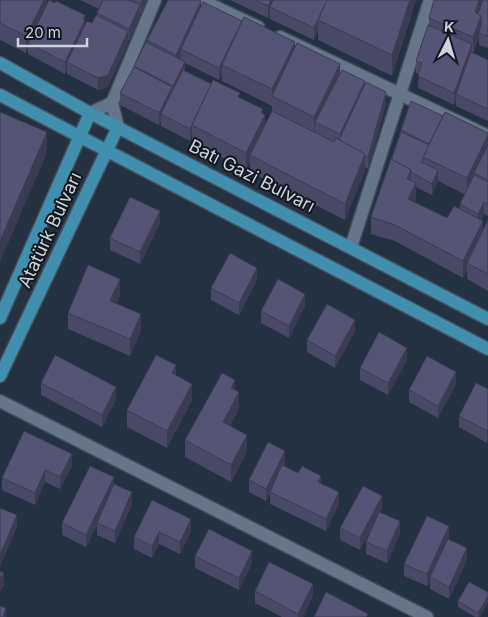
<svg xmlns="http://www.w3.org/2000/svg" width="488" height="617" font-family="Inter,sans-serif">
<rect width="100%" height="100%" fill="#243141"/>
<g fill="none" stroke-linecap="round" stroke-linejoin="round">
<defs>
<g id="street">
<polyline points="201,0 258,27"/>
<polyline points="280,37 488,136"/>
<polyline points="90,113 112,103"/>
<polyline points="118,127 112,103 155,0"/>
<polyline points="351,247 430,0"/>
<polyline points="0,401 427,617"/>
</g>
<g id="primary">
<polyline points="0,63 90,113 488,319"/>
<polyline points="0,95 488,349"/>
<polyline points="0,318 90,113"/>
<polyline points="0,376 118,127"/>
</g>
</defs>
<use href="#street" stroke="#424d5b" stroke-width="15"/>
<use href="#primary" stroke="#424d5b" stroke-width="15"/>
<use href="#street" stroke="#677588" stroke-width="12"/>
<use href="#primary" stroke="#418fae" stroke-width="12"/>
</g>
<g fill="#494865" fill-rule="evenodd">
<polygon points="0,0 47,0 47,5 55,3 85,15 85,26 92,23 97,15 97,13 99,9 80,0 147,0 141,14 140,13 140,17 129,41 128,40 128,43 108,87 98,90 67,74 67,70 65,74 28,54 28,49 26,53 0,40"/>
<polygon points="230,0 416,0 392,76 318,40 318,31 314,40 270,19 270,14 268,18"/>
<polygon points="488,0 488,48 479,45 479,37 473,53 488,60 488,121 456,106 456,100 454,105 418,88 419,74 416,73 416,61 429,26 429,18"/>
<path d="M201,6l94,42 45,25 25,11 21,20 -18,65 -3,-2v4l-20,49 -95,-48v-10l-4,8 -54,-28v-6l-2,5 -29,-15v-5l-2,4 -39,-20v-12l27,-51v-2zM185,63l34,17 3,-5v6l50,25v6l-7,13 -2,-11 -23,-16 -55,-27z"/>
<path d="M443,116l45,17v83l-4,-2 -3,6 2,10 5,-10v71l-21,-12v-9l-4,8 -68,-37 -24,-7v-17l30,-87zM438,181l26,13 -4,10v5l-13,9 -32,-16 1,-3v-12l16,8z"/>
<polygon points="160,223 140,264 110,250 110,238"/>
<polygon points="257,280 239,315 211,300 211,288"/>
<polygon points="120,295 116,304 141,331 130,356 68,329 68,313"/>
<polygon points="305,306 289,338 261,323 261,311"/>
<polygon points="355,331 335,368 307,352 307,340"/>
<polygon points="407,360 388,395 360,380 360,368"/>
<polygon points="176,375 192,400 167,448 127,427 127,410"/>
<polygon points="41,383 116,399 102,427 41,395"/>
<polygon points="456,384 438,418 409,402 409,390"/>
<polygon points="488,389 488,440 487,443 459,427 459,416"/>
<polygon points="235,390 239,409 230,426 247,452 231,482 185,457 185,440"/>
<polygon points="285,463 284,466 321,484 339,504 326,531 270,504 270,494 266,501 249,492 249,480"/>
<polygon points="72,466 60,489 45,482 35,505 2,490 2,478"/>
<polygon points="152,500 191,531 180,554 159,544 152,558 134,549 134,537"/>
<polygon points="132,504 115,543 97,535 97,525 86,547 62,535 62,523"/>
<polygon points="382,508 380,513 400,533 387,563 366,554 366,542 376,520 360,550 340,540 340,528"/>
<polygon points="449,538 447,541 467,560 449,599 430,589 430,580 427,586 404,576 404,564"/>
<polygon points="195,556 252,563 239,590 195,568"/>
<polygon points="255,591 313,596 303,617 282,617 255,603"/>
<polygon points="458,601 488,602 480,617 475,617 458,607"/>
</g>
<g fill="#3c3b52">
<polygon points="44,0 47,0 47,11 28,43 28,49 26,53 26,36"/>
<polygon points="142,0 147,0 141,14 141,2"/>
<polygon points="271,0 276,0 270,7 270,14 268,18 268,6"/>
<polygon points="410,0 416,0 392,76 392,55"/>
<polygon points="479,0 485,0 479,19 475,12"/>
<polygon points="201,1 201,13 181,49 181,56 176,67 176,55"/>
<polygon points="140,5 140,17 129,41 129,29"/>
<polygon points="85,15 85,32 67,62 67,70 65,74 65,62"/>
<polygon points="481,16 481,33 479,33 479,37 473,53 473,37"/>
<polygon points="318,20 318,31 314,40 314,28"/>
<polygon points="242,21 222,65 222,75 219,80 219,68"/>
<polygon points="128,31 128,43 108,87 98,90 98,78"/>
<polygon points="295,42 295,58 272,96 272,89"/>
<polygon points="472,44 472,56 456,94 456,100 454,105 454,93"/>
<polygon points="185,62 185,74 173,98 173,86"/>
<polygon points="340,64 340,81 315,122 315,130 314,134 314,117"/>
<polygon points="365,81 365,93 340,141 340,134"/>
<polygon points="211,84 192,125 192,136 190,141 190,129"/>
<polygon points="172,87 172,99 161,114 161,121 159,125 159,113"/>
<polygon points="386,92 386,104 368,169 368,157"/>
<polygon points="263,109 263,120 265,115 265,132 250,155 250,162 246,170 246,153"/>
<polygon points="47,132 47,153 0,262 0,241"/>
<polygon points="488,135 488,151 474,173 474,180 467,195 467,178"/>
<polygon points="365,154 365,171 345,220 345,204"/>
<polygon points="411,170 411,187 407,179"/>
<polygon points="438,170 438,182 432,195 432,184"/>
<polygon points="416,183 416,199 408,215 408,199"/>
<polygon points="484,202 484,214 478,226 478,214"/>
<polygon points="160,211 160,223 140,264 140,252"/>
<polygon points="483,221 483,237 467,263 467,270 463,278 463,261"/>
<polygon points="257,268 257,280 239,315 239,303"/>
<polygon points="120,279 120,295 110,318 110,301"/>
<polygon points="305,294 305,306 289,338 289,326"/>
<polygon points="141,314 141,331 130,356 130,339"/>
<polygon points="355,320 355,331 335,368 335,356"/>
<polygon points="407,348 407,360 388,395 388,383"/>
<polygon points="176,365 176,382 172,373"/>
<polygon points="456,372 456,384 438,418 438,406"/>
<polygon points="235,380 235,396 231,388"/>
<polygon points="192,384 192,400 167,448 167,431"/>
<polygon points="116,387 116,399 102,427 102,415"/>
<polygon points="239,392 239,409 223,438 223,422"/>
<polygon points="488,429 488,440 487,443 487,431"/>
<polygon points="247,435 247,452 231,482 231,465"/>
<polygon points="285,451 285,463 266,501 266,489"/>
<polygon points="72,454 72,466 60,489 60,477"/>
<polygon points="45,470 45,482 35,505 35,493"/>
<polygon points="321,476 321,488 318,482"/>
<polygon points="114,477 114,489 97,523 97,525 86,547 86,535"/>
<polygon points="132,492 132,504 115,543 115,531"/>
<polygon points="339,492 339,504 326,531 326,519"/>
<polygon points="382,496 382,508 360,550 360,538"/>
<polygon points="17,515 17,527 0,567 0,555"/>
<polygon points="191,519 191,531 180,554 180,542"/>
<polygon points="400,521 400,533 387,563 387,551"/>
<polygon points="449,526 449,538 431,578 430,577 430,580 427,586 427,574"/>
<polygon points="159,532 159,544 152,558 152,546"/>
<polygon points="467,548 467,560 449,599 449,587"/>
<polygon points="252,551 252,563 239,590 239,578"/>
<polygon points="4,573 4,585 0,592 0,580"/>
<polygon points="313,584 313,596 303,617 298,617 298,614"/>
<polygon points="488,596 488,602 480,617 478,617 478,613"/>
<polygon points="6,608 6,617 3,617"/>
</g>
<g fill="#555475" stroke="#3c3b52">
<polygon points="0,0 44,0 26,36 0,23"/>
<polygon points="49,0 55,3 56,1 85,15 83,19 85,20 65,62 28,43"/>
<polygon points="103,0 129,0 140,5 129,29 97,13"/>
<polygon points="168,0 199,0 201,1 176,55 147,40"/>
<polygon points="255,0 271,0 268,6"/>
<polygon points="273,0 327,0 314,28 270,7"/>
<polygon points="327,0 410,0 392,55 318,20"/>
<polygon points="434,0 479,0 475,12 481,16 473,37 429,18"/>
<polygon points="483,0 488,0 488,36 479,33 482,21 481,20 481,16 478,14"/>
<polygon points="203,2 242,21 219,68 181,49"/>
<polygon points="96,15 128,31 108,75 98,78 67,62 87,21 92,23"/>
<polygon points="244,17 295,42 272,89 222,65"/>
<polygon points="428,25 472,44 454,93 418,76 422,63 416,61"/>
<polygon points="146,42 185,62 173,86 134,66"/>
<polygon points="297,43 340,64 314,117 272,96"/>
<polygon points="471,52 488,60 488,109 456,94"/>
<polygon points="134,67 172,87 159,113 120,93"/>
<polygon points="183,70 211,84 190,129 161,114"/>
<polygon points="342,70 365,81 340,134 315,122"/>
<polygon points="213,80 240,93 238,97 263,109 261,113 265,115 246,153 192,125"/>
<polygon points="366,82 386,92 368,157 339,140"/>
<polygon points="411,101 443,116 429,144 401,130"/>
<polygon points="272,111 334,142 336,138 365,154 345,204 250,155"/>
<polygon points="0,112 47,132 0,241"/>
<polygon points="445,112 488,133 488,135 467,178 423,157"/>
<polygon points="401,132 429,145 421,162 438,170 432,184 411,172 411,170 391,159 391,161"/>
<polygon points="488,145 488,180 474,173"/>
<polygon points="391,159 411,170 407,179 416,183 408,199 447,218 454,206 483,221 463,261 395,225 371,217"/>
<polygon points="474,175 488,182 488,204 484,202 478,214 460,204"/>
<polygon points="130,197 160,211 140,252 110,238"/>
<polygon points="488,220 488,274 467,263"/>
<polygon points="230,253 257,268 239,303 211,288"/>
<polygon points="88,265 120,279 110,301 141,314 130,339 68,313"/>
<polygon points="278,279 305,294 289,326 261,311"/>
<polygon points="327,304 355,320 335,356 307,340"/>
<polygon points="379,332 407,348 388,383 360,368"/>
<polygon points="55,355 116,387 102,415 41,383"/>
<polygon points="156,355 176,365 172,373 192,384 167,431 127,410"/>
<polygon points="427,356 456,372 438,406 409,390"/>
<polygon points="222,373 235,380 231,388 239,392 223,422 247,435 231,465 185,440"/>
<polygon points="476,383 488,389 488,429 487,431 459,416"/>
<polygon points="24,431 72,454 60,477 45,470 35,493 2,478"/>
<polygon points="268,442 285,451 266,489 249,480"/>
<polygon points="282,465 298,473 302,466 321,476 318,482 339,492 326,519 270,492"/>
<polygon points="90,466 114,477 86,535 62,523"/>
<polygon points="114,484 132,492 115,531 97,523"/>
<polygon points="363,486 382,496 360,538 340,528"/>
<polygon points="152,500 191,519 180,542 159,532 152,546 134,537"/>
<polygon points="0,508 17,515 0,555"/>
<polygon points="379,512 400,521 387,551 366,542"/>
<polygon points="427,516 449,526 427,574 404,564"/>
<polygon points="209,529 252,551 239,578 195,556"/>
<polygon points="448,539 467,548 449,587 430,577"/>
<polygon points="269,562 313,584 298,614 255,591"/>
<polygon points="0,571 4,573 0,580"/>
<polygon points="469,582 488,592 488,596 478,613 458,601"/>
<polygon points="326,592 368,614 366,617 314,617"/>
<polygon points="0,606 6,608 3,617 0,617"/>
</g>
<g text-anchor="middle" stroke-width="4" stroke-linejoin="round" paint-order="stroke">
<g font-size="18" fill="#ccd4df" stroke="#131820">
<text transform="translate(252 176) rotate(27)" y="6">Batı Gazi Bulvarı</text>
<text transform="translate(50 230) rotate(-65)" y="6">Atatürk Bulvarı</text>
</g>
</g>
<g transform="translate(448 40) rotate(5)" stroke="#131820" stroke-width="4" paint-order="stroke">
<path d="M0-4L9 19L0 12L-9 19Z" fill="#ccd4df"/>
<text y="-8" font-size="14" font-weight="bold" text-anchor="middle" fill="#ccd4df">K</text>
</g>
<path d="M18 38v8h69v-8" fill="none" stroke="#ccd4df" stroke-width="2.5"/>
<text x="25" y="38" font-size="15" fill="#ccd4df" stroke="#131820" stroke-width="4" paint-order="stroke">20 m</text>
</svg>
